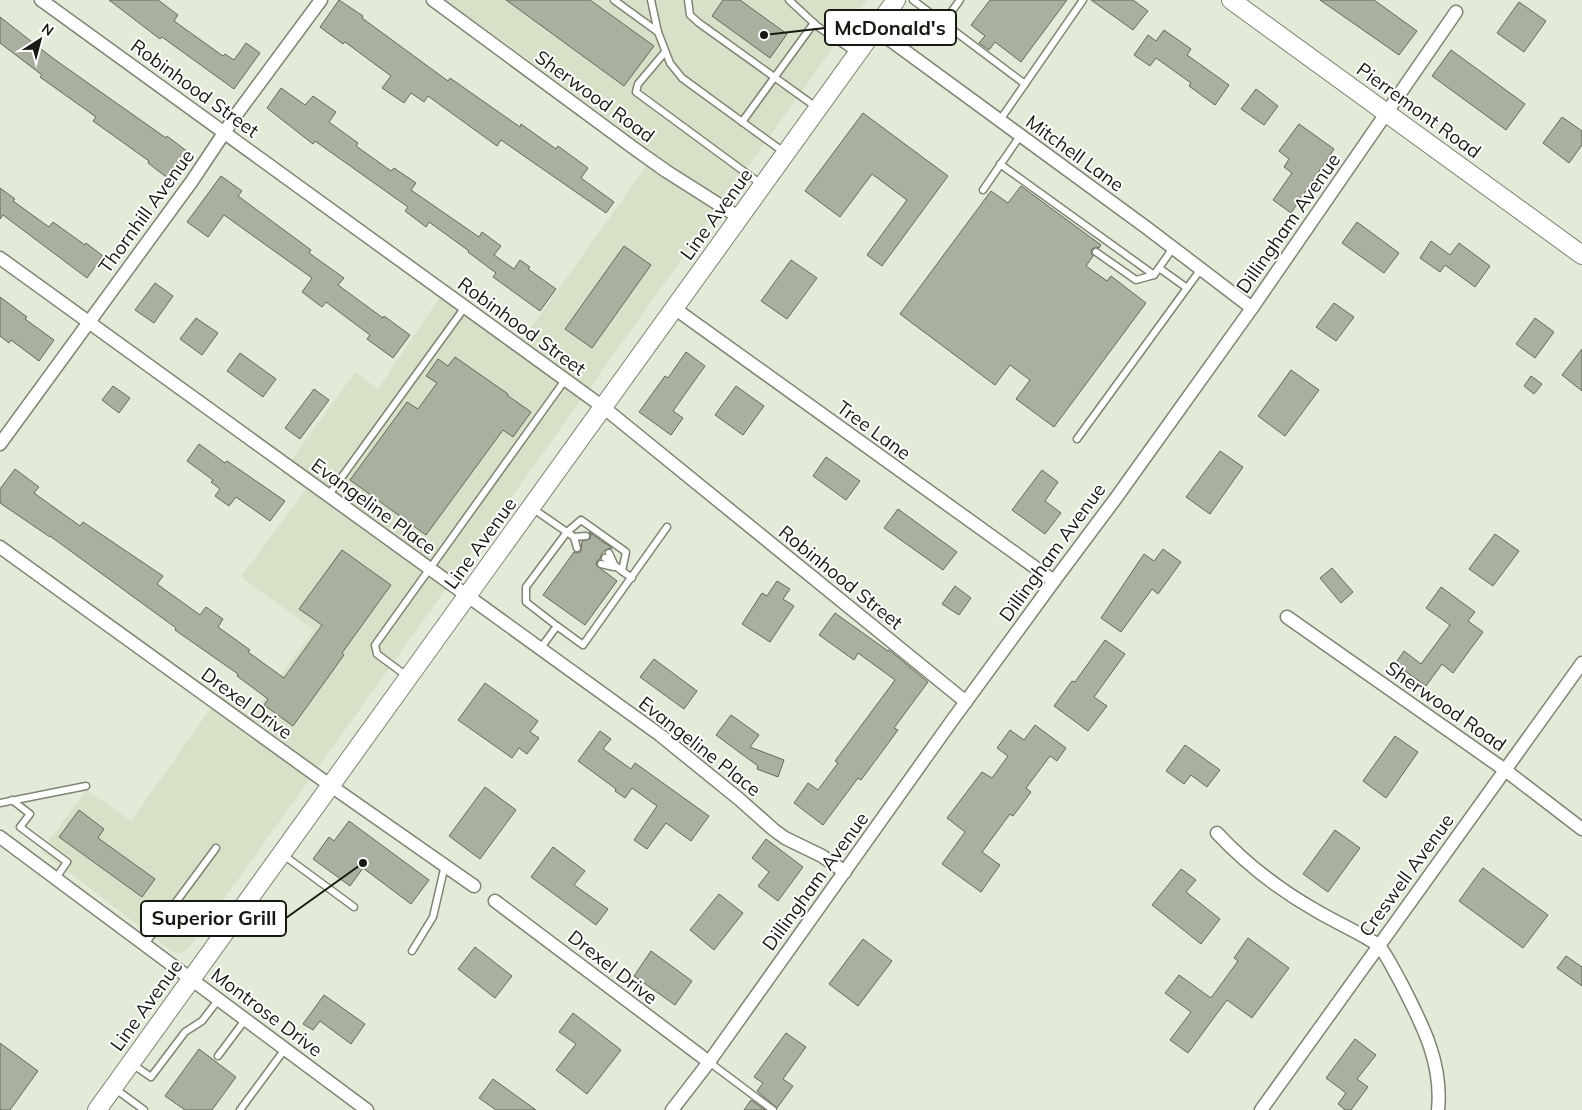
<svg xmlns="http://www.w3.org/2000/svg" width="1582" height="1110" font-family="Mulish,sans-serif">
<rect width="100%" height="100%" fill="#e2ead8"/>
<polygon fill="#d7e1c8" points="446,0 867,0 189,948 182,953 173,952 41,851 87,790 131,821 220,695 250,717 314,630 241,577 306,489 282,473 355,372 378,389 448,285 523,339 640,175 654,152"/>
<g fill="#a9b09f" stroke="#646a5a">
<polygon points="109,0 158,0 178,15 174,21 223,56 225,54 234,60 246,43 260,53 234,89 162,37 160,39"/>
<polygon points="339,0 363,16 362,18 448,81 450,78 520,127 521,124 556,149 558,146 588,168 581,178 614,202 606,213 501,140 497,146 428,96 424,102 411,93 404,103 382,88 391,76 345,42 343,44 320,27"/>
<polygon points="506,0 590,0 654,46 624,86"/>
<polygon points="723,0 740,0 787,34 770,58 712,16"/>
<polygon points="990,0 1067,0 1021,62 995,42 989,50 979,43 985,36 971,25"/>
<polygon points="1091,0 1133,0 1148,11 1133,30"/>
<polygon points="1320,0 1374,0 1417,31 1399,55"/>
<polygon points="1519,2 1546,21 1524,52 1497,33"/>
<polygon points="0,17 54,59 166,138 167,136 188,152 169,179 148,163 149,161 93,121 96,117 40,77 42,75 0,43"/>
<polygon points="1164,30 1191,49 1187,55 1229,85 1215,105 1189,86 1191,83 1156,58 1150,66 1134,55 1148,35 1156,41"/>
<polygon points="1451,50 1525,104 1506,130 1432,76"/>
<polygon points="281,88 305,105 313,96 336,112 329,122 358,143 356,146 391,171 394,168 416,183 411,190 479,237 482,232 501,246 494,255 514,269 520,260 530,267 528,269 556,289 540,311 493,277 496,273 468,252 469,251 429,222 426,227 405,211 408,207 315,141 313,144 267,108"/>
<polygon points="1256,89 1278,106 1264,125 1241,109"/>
<polygon points="863,113 948,176 882,266 867,255 907,200 872,174 840,217 805,191"/>
<polygon points="1562,117 1582,131 1582,145 1569,163 1543,143"/>
<polygon points="1299,124 1334,149 1291,213 1273,200 1292,173 1284,167 1289,159 1279,151"/>
<polygon points="221,176 242,191 238,196 311,250 309,253 344,278 338,285 383,318 384,316 410,335 393,358 367,339 370,335 326,302 322,307 302,292 312,278 224,215 208,237 187,222"/>
<polygon points="1021,186 1101,245 1099,248 1096,247 1092,249 1091,252 1093,256 1086,266 1107,281 1111,276 1146,303 1054,427 1016,399 1030,380 1010,365 995,385 900,314 991,191 1008,203"/>
<polygon points="0,188 15,199 13,201 49,227 53,222 85,245 86,243 103,256 87,278 3,215 0,219"/>
<polygon points="1357,222 1399,253 1384,273 1342,243"/>
<polygon points="1431,241 1450,255 1459,243 1490,266 1475,287 1445,265 1440,272 1420,258"/>
<polygon points="624,246 651,265 592,348 565,329"/>
<polygon points="791,260 817,278 787,319 761,301"/>
<polygon points="155,283 173,296 154,323 135,310"/>
<polygon points="0,297 27,317 25,319 54,340 39,361 11,340 9,343 0,336"/>
<polygon points="1334,303 1354,317 1336,341 1316,327"/>
<polygon points="196,318 218,333 202,355 180,339"/>
<polygon points="1535,318 1554,332 1535,358 1516,344"/>
<polygon points="1582,349 1582,391 1562,375"/>
<polygon points="686,352 705,366 673,411 683,418 671,435 639,412 665,376 668,378"/>
<polygon points="240,353 276,379 263,397 227,371"/>
<polygon points="455,357 508,394 507,395 531,412 513,437 503,430 426,535 350,480 407,402 418,409 437,383 426,376 438,359 448,366"/>
<polygon points="1291,370 1319,390 1285,436 1258,416"/>
<polygon points="1531,376 1542,384 1534,394 1524,386"/>
<polygon points="113,386 130,398 119,413 102,400"/>
<polygon points="736,386 764,406 743,435 715,415"/>
<polygon points="314,389 329,400 300,439 285,428"/>
<polygon points="199,444 225,463 227,461 285,501 270,521 236,497 229,506 215,496 220,489 211,482 213,480 187,461"/>
<polygon points="1220,451 1243,467 1210,514 1186,497"/>
<polygon points="826,457 860,481 846,500 813,476"/>
<polygon points="15,469 39,487 34,493 80,526 83,522 163,576 157,584 200,615 206,607 223,619 218,627 250,650 248,652 284,678 322,625 299,609 342,550 391,585 342,653 344,655 293,726 264,705 268,699 237,676 238,674 175,630 176,628 50,536 50,537 0,503 0,489"/>
<polygon points="1042,470 1058,482 1045,501 1061,513 1045,534 1012,510"/>
<polygon points="898,509 957,552 943,570 884,528"/>
<polygon points="589,532 612,548 605,550 601,555 600,559 597,561 596,565 617,581 585,625 543,595 574,552 578,553 581,551 582,541 590,539 591,535"/>
<polygon points="1495,534 1519,551 1493,586 1469,569"/>
<polygon points="1163,549 1181,562 1158,594 1152,589 1121,632 1101,618 1144,554 1154,561"/>
<polygon points="1332,568 1353,592 1341,603 1320,578"/>
<polygon points="777,581 790,589 783,599 794,606 770,642 742,624 762,593 767,596"/>
<polygon points="955,586 971,598 959,615 942,604"/>
<polygon points="1441,587 1475,612 1468,621 1483,632 1453,673 1442,664 1426,686 1395,664 1404,651 1421,664 1450,625 1426,608"/>
<polygon points="835,613 888,651 889,650 928,682 894,728 898,730 861,780 858,778 823,825 794,803 808,783 818,790 838,763 835,761 895,680 858,653 854,660 819,635"/>
<polygon points="1105,640 1125,654 1094,697 1107,706 1088,731 1054,706 1072,681 1075,682"/>
<polygon points="654,659 697,691 684,709 640,677"/>
<polygon points="485,683 538,721 530,732 539,738 527,754 519,748 512,758 458,720"/>
<polygon points="731,715 759,735 750,747 784,760 778,777 757,769 758,766 716,735"/>
<polygon points="1035,725 1066,748 1057,761 1050,756 1026,788 1031,792 1013,816 1010,814 982,852 1000,865 981,892 942,864 965,832 947,818 982,772 992,778 1008,756 997,748 1010,730 1024,740"/>
<polygon points="600,731 611,739 603,749 631,769 635,763 709,816 691,841 666,823 647,849 634,840 657,806 632,788 625,798 615,791 616,789 578,761"/>
<polygon points="1395,736 1418,752 1386,798 1363,781"/>
<polygon points="1185,745 1220,770 1207,787 1191,775 1184,784 1166,771"/>
<polygon points="485,787 516,810 480,859 449,836"/>
<polygon points="79,810 104,829 98,838 155,879 142,897 59,837"/>
<polygon points="349,821 429,880 411,904 363,868 350,886 313,859 329,837 334,841"/>
<polygon points="1335,830 1360,848 1328,892 1303,874"/>
<polygon points="766,839 803,867 778,901 758,886 769,872 752,858"/>
<polygon points="553,847 585,871 574,885 608,909 596,925 531,877"/>
<polygon points="1483,868 1548,915 1523,948 1459,901"/>
<polygon points="1181,869 1196,880 1186,892 1220,919 1201,944 1152,905"/>
<polygon points="719,894 743,913 714,950 690,930"/>
<polygon points="1248,938 1289,968 1252,1018 1227,1000 1188,1053 1170,1040 1191,1012 1165,993 1179,975 1211,998 1238,961 1234,958"/>
<polygon points="863,939 892,961 858,1006 829,984"/>
<polygon points="475,947 512,976 495,998 458,969"/>
<polygon points="651,951 692,981 675,1005 634,976"/>
<polygon points="1566,956 1582,967 1582,986 1557,968"/>
<polygon points="324,995 365,1024 351,1044 320,1021 313,1030 303,1024"/>
<polygon points="573,1013 621,1050 587,1094 556,1070 576,1044 559,1032"/>
<polygon points="786,1033 806,1047 783,1079 793,1086 777,1108 757,1091 763,1083 754,1077"/>
<polygon points="1355,1039 1376,1055 1357,1079 1368,1087 1351,1110 1345,1110 1338,1104 1346,1093 1326,1078"/>
<polygon points="0,1043 38,1071 10,1110 0,1110"/>
<polygon points="199,1049 236,1077 212,1110 185,1110 165,1096"/>
<polygon points="493,1079 536,1110 496,1110 479,1098"/>
<polygon points="751,1100 765,1110 744,1110"/>
</g>
<g fill="none" stroke-linecap="round" stroke-linejoin="round">
<defs>
<g id="service">
<polyline points="614,0 658,32 670,63 682,78 785,153"/>
<polyline points="651,0 658,32"/>
<polyline points="688,0 690,15 699,23 816,107"/>
<polyline points="789,0 817,26 856,53"/>
<polyline points="913,0 1025,84"/>
<polyline points="943,23 960,0"/>
<polyline points="665,52 638,84 636,92 761,184"/>
<polyline points="1000,120 1083,0"/>
<polyline points="742,122 814,23"/>
<polyline points="1000,164 1154,275 1173,248"/>
<polyline points="983,190 1020,136"/>
<polyline points="1096,252 1136,280 1154,275"/>
<polyline points="1187,288 1201,269"/>
<polyline points="1077,439 1187,288 1159,268"/>
<polyline points="328,496 465,307"/>
<polyline points="532,508 574,537 577,548"/>
<polyline points="574,537 586,536"/>
<polyline points="609,553 614,564"/>
<polyline points="605,558 622,571"/>
<polyline points="601,564 614,567"/>
<polyline points="557,626 526,602 526,587 567,532 581,520 626,552 622,571 632,578"/>
<polyline points="540,649 557,626 583,645 667,527"/>
<polyline points="408,677 377,654 375,645 565,380"/>
<polyline points="12,800 30,814 20,827 67,862 56,878"/>
<polyline points="0,803 86,786"/>
<polyline points="282,854 354,907"/>
<polyline points="145,944 216,848"/>
<polyline points="412,951 433,917 445,865"/>
<polyline points="218,1056 245,1020"/>
<polyline points="709,1062 773,1110"/>
<polyline points="132,1064 151,1077 185,1032 202,1021 219,999"/>
<polyline points="114,1088 144,1110"/>
<polyline points="240,1110 285,1049"/>
</g>
<g id="minor">
<polyline points="41,0 603,407 966,702"/>
<polyline points="433,0 635,149 666,171 740,218"/>
<polyline points="875,29 1147,228 1252,308"/>
<polyline points="0,258 660,735 739,799 774,830 785,838 822,856 845,872"/>
<polyline points="674,308 1054,581"/>
<polyline points="0,444 192,181 236,115 321,0"/>
<polyline points="0,547 331,786 474,886"/>
<polyline points="1287,617 1505,770 1582,829"/>
<path d="M1217,833c28,30 63,57 98,77 17,10 34,18 50,27 4,3 10,5 13,8 8,8 16,26 22,36 21,41 43,81 38,129"/>
<polyline points="0,837 367,1110"/>
<polyline points="495,901 709,1062"/>
<polyline points="672,1110 709,1062 951,722 1054,581 1116,498 1252,308 1456,12"/>
<polyline points="1261,1110 1582,663"/>
</g>
<g id="secondary">
<polyline points="1231,0 1582,255"/>
<polyline points="97,1110 896,0"/>
</g>
</defs>
<use href="#service" stroke="#7d8473" stroke-width="9"/>
<use href="#minor" stroke="#7d8473" stroke-width="15"/>
<use href="#secondary" stroke="#7d8473" stroke-width="20"/>
<use href="#service" stroke="#fff" stroke-width="6"/>
<use href="#minor" stroke="#fff" stroke-width="12"/>
<use href="#secondary" stroke="#fff" stroke-width="18"/>
</g>
<g text-anchor="middle" stroke-width="4" stroke-linejoin="round" paint-order="stroke">
<g font-size="19" fill="#171a13" stroke="#fff">
<text transform="translate(195 88) rotate(36)" y="7">Robinhood Street</text>
<text transform="translate(595 96) rotate(36)" y="7">Sherwood Road</text>
<text transform="translate(1419 110) rotate(36)" y="7">Pierremont Road</text>
<text transform="translate(1075 153) rotate(36)" y="7">Mitchell Lane</text>
<text transform="translate(146 211) rotate(-54)" y="7">Thornhill Avenue</text>
<text transform="translate(716 214) rotate(-54)" y="7">Line Avenue</text>
<text transform="translate(1288 223) rotate(-55)" y="7">Dillingham Avenue</text>
<text transform="translate(522 326) rotate(36)" y="7">Robinhood Street</text>
<text transform="translate(874 430) rotate(36)" y="7">Tree Lane</text>
<text transform="translate(374 506) rotate(36)" y="7">Evangeline Place</text>
<text transform="translate(480 543) rotate(-54)" y="7">Line Avenue</text>
<text transform="translate(1052 552) rotate(-54)" y="7">Dillingham Avenue</text>
<text transform="translate(841 577) rotate(39)" y="7">Robinhood Street</text>
<text transform="translate(247 703) rotate(36)" y="7">Drexel Drive</text>
<text transform="translate(1446 706) rotate(35)" y="7">Sherwood Road</text>
<text transform="translate(700 746) rotate(38)" y="7">Evangeline Place</text>
<text transform="translate(1406 875) rotate(-54)" y="7">Creswell Avenue</text>
<text transform="translate(815 881) rotate(-54)" y="7">Dillingham Avenue</text>
<text transform="translate(613 967) rotate(38)" y="7">Drexel Drive</text>
<text transform="translate(146 1005) rotate(-54)" y="7">Line Avenue</text>
<text transform="translate(267 1012) rotate(37)" y="7">Montrose Drive</text>
</g>
</g>
<path fill="none" stroke="#171a13" stroke-width="2" d="M764 35L825 28M363 863L286 918"/>
<g fill="#171a13" stroke="#fff" stroke-width="2">
<circle cx="764" cy="35" r="5"/>
<circle cx="363" cy="863" r="5"/>
</g>
<g fill="#fff" stroke="#171a13" stroke-width="2">
<rect x="825" y="10" width="131" height="35" rx="5"/>
<rect x="141" y="901" width="145" height="35" rx="5"/>
</g>
<g font-size="20" text-anchor="middle" font-weight="bold" fill="#171a13">
<text x="890" y="35">McDonald's</text>
<text x="214" y="925">Superior Grill</text>
</g>
<g transform="translate(40 40) rotate(36)" stroke="#ffffff" stroke-width="4" paint-order="stroke">
<path d="M0-4L9 19L0 12L-9 19Z" fill="#171a13"/>
<text y="-8" font-size="14" font-weight="bold" text-anchor="middle" fill="#171a13">N</text>
</g>
</svg>
